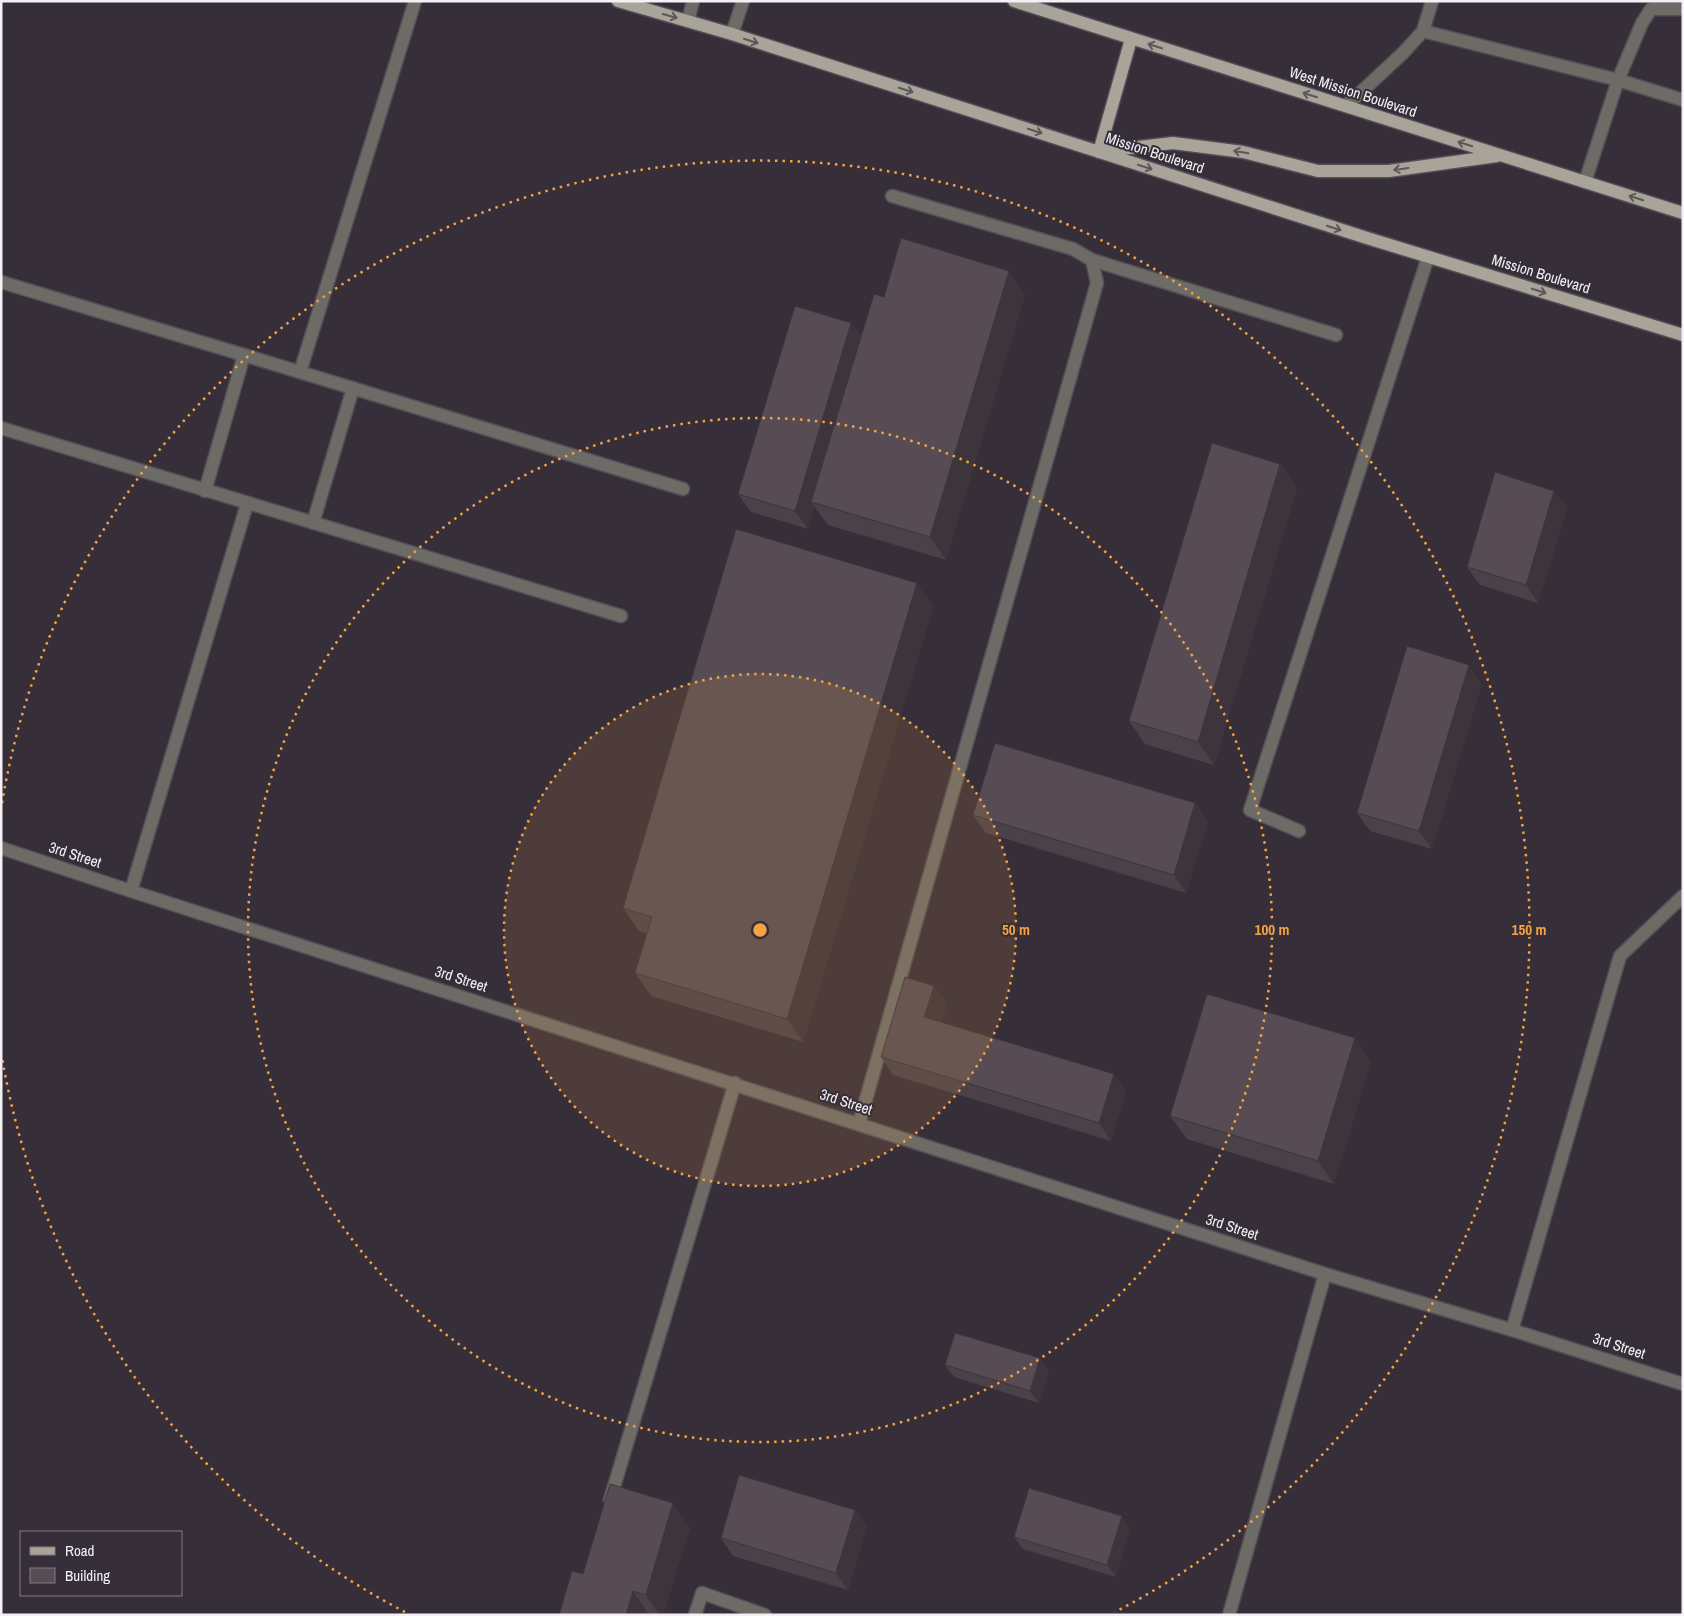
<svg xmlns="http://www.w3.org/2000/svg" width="1684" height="1616" font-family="'Archivo Narrow',sans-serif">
<rect width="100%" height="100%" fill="#362e38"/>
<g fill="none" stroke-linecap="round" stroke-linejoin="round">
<defs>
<g id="lane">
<polyline points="1683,9 1651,9 1642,23 1618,80 1683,100"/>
<polyline points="688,21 693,1"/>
<polyline points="1423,31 1618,80 1585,182"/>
<polyline points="732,34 743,1"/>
<polyline points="1346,106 1403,53 1423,31 1432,1"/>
<polyline points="1092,260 1336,335"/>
<polyline points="1,282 244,355 683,489"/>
<polyline points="300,372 415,1"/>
<polyline points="1,428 621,616"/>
<polyline points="205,491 244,355"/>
<polyline points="313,523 353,388"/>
<polyline points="1299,831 1250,810 1428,257"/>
<polyline points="131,891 247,504"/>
<polyline points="859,1124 1097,283 1092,260 1073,249 892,196"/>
<polyline points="1512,1330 1620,956 1683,896"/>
<polyline points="610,1500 735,1083"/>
<polyline points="695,1615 702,1593 765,1615"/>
</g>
<g id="street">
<polyline points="1,848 131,891 1325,1274 1512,1330 1683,1384"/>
<polyline points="1229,1615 1325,1274"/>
</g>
<g id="primary">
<polyline points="618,1 732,34 1367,238 1683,335"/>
<polyline points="1014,1 1683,213"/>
<polyline points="1104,151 1173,143 1243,152 1318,171 1389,171 1497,156"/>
<polyline points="1099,152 1131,39"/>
</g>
</defs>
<use href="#lane" stroke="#554d56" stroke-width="15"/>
<use href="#street" stroke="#554d56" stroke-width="15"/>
<use href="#primary" stroke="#554d56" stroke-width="15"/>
<use href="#lane" stroke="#6d6b66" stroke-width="12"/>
<use href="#street" stroke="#6d6b66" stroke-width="12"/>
<use href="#primary" stroke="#a8a499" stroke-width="12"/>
</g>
<g fill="#4b4148">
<polygon points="1025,294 946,560 828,525 814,506 808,529 751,512 738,494 851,323 861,336 884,297"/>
<polygon points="1280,464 1297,488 1214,765 1145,744 1129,721"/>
<polygon points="1567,508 1538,603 1480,585 1467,567"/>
<polygon points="933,607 803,1042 651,996 635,973 647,933 639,931 623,908"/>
<polygon points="1482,683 1432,849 1370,831 1357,813"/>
<polygon points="1195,803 1208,821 1186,893 986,833 973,815"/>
<polygon points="934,986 947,1004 941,1022 1126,1092 1111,1141 893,1075 881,1057"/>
<polygon points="1371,1061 1334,1184 1187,1139 1170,1116"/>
<polygon points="945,1365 1049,1370 1039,1403 954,1377"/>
<polygon points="690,1527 663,1615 559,1615 583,1574"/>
<polygon points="867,1527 848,1590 733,1556 721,1538"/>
<polygon points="1130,1528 1116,1577 1023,1549 1014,1537"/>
</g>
<g fill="#3d353b">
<polygon points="1009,271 1025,294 946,560 930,537"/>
<polygon points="851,323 864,340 811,502 814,506 808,529 795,511"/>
<polygon points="1280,464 1297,488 1214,765 1198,742"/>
<polygon points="1554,491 1567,508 1538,603 1526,585"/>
<polygon points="917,583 933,607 803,1042 787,1019"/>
<polygon points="1469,665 1482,683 1432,849 1419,831"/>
<polygon points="1195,803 1208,821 1186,893 1174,875"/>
<polygon points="934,986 947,1004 937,1035 924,1017"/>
<polygon points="1355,1038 1371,1061 1334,1184 1318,1161"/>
<polygon points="1114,1074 1126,1092 1111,1141 1099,1123"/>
<polygon points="1040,1358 1049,1370 1039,1403 1030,1391"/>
<polygon points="673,1503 690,1527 663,1615 659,1615 646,1595"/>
<polygon points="855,1510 867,1527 848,1590 836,1573"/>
<polygon points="1122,1516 1130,1528 1116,1577 1107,1565"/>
<polygon points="633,1591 649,1615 626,1615"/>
</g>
<g fill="#574c54" stroke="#3d353b">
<polygon points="901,238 1009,271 930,537 811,502 874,294 884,297"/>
<polygon points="795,306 851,323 795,511 738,494"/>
<polygon points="1212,443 1280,464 1198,742 1129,721"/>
<polygon points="1495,472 1554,491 1526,585 1467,567"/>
<polygon points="736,529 917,583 787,1019 635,973 652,917 623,908"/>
<polygon points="1407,646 1469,665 1419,831 1357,813"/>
<polygon points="995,743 1195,803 1174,875 973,815"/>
<polygon points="905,977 934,986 924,1017 1114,1074 1099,1123 881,1057"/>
<polygon points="1207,994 1355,1038 1318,1161 1170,1116"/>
<polygon points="955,1333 1040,1358 1030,1391 945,1365"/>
<polygon points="739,1475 855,1510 836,1573 721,1538"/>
<polygon points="610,1484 673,1503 646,1595 633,1591 626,1615 559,1615 572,1571 583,1574"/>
<polygon points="1029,1488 1122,1516 1107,1565 1014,1537"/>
</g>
<defs><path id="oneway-shaft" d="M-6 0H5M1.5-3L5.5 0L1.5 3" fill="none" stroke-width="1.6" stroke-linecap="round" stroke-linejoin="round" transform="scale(1.25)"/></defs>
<g stroke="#5e575a">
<use href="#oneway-shaft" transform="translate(670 16) rotate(16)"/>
<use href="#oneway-shaft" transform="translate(751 41) rotate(18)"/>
<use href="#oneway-shaft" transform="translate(1155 46) rotate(-163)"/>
<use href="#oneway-shaft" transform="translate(906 90) rotate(18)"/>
<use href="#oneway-shaft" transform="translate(1310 95) rotate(-163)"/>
<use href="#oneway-shaft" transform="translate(1035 131) rotate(18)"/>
<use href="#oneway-shaft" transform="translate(1465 144) rotate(-162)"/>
<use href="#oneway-shaft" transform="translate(1241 152) rotate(-170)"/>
<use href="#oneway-shaft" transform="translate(1145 167) rotate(18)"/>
<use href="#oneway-shaft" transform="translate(1401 169) rotate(172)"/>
<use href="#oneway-shaft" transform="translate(1636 198) rotate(-162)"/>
<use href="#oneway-shaft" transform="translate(1334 228) rotate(18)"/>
<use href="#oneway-shaft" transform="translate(1539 291) rotate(17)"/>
</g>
<circle cx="760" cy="930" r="256" fill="#f4a344" fill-opacity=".12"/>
<g fill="none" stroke="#f4a344" stroke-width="2.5" stroke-dasharray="2.5 5">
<circle cx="760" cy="930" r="256"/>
<circle cx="760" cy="930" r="512"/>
<path d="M405 1612A769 769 0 0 1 2 1057M2 803A769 769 0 1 1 1115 1612"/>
</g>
<g text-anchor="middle" stroke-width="4" stroke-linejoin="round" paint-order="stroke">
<g font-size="15" fill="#f5f0f6" stroke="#362e38">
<text transform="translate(1353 92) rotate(18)" y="5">West Mission Boulevard</text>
<text transform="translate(1155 153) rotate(18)" y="5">Mission Boulevard</text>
<text transform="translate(1541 274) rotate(17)" y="5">Mission Boulevard</text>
<text transform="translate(75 855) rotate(18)" y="5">3rd Street</text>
<text transform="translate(461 979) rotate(18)" y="5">3rd Street</text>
<text transform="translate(846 1102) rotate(18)" y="5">3rd Street</text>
<text transform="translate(1232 1227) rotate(18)" y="5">3rd Street</text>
<text transform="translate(1619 1346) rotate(18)" y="5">3rd Street</text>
</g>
</g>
<circle cx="760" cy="930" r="8" fill="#f4a344" stroke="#362e38" stroke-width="2.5"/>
<g font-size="15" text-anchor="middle" font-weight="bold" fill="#f4a344" stroke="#362e38" stroke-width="4" stroke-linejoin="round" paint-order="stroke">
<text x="1016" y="935">50 m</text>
<text x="1272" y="935">100 m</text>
<text x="1529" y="935">150 m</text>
</g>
<rect width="1684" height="1616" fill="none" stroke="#f5f0f6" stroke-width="5"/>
<rect x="20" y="1531" width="162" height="65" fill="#362e38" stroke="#827c84"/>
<rect x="30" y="1547" width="25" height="8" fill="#a8a499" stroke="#827c84"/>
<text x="65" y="1556" font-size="15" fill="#f5f0f6">Road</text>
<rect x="30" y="1568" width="25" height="15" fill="#574c54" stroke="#827c84"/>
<text x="65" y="1581" font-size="15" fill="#f5f0f6">Building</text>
</svg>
